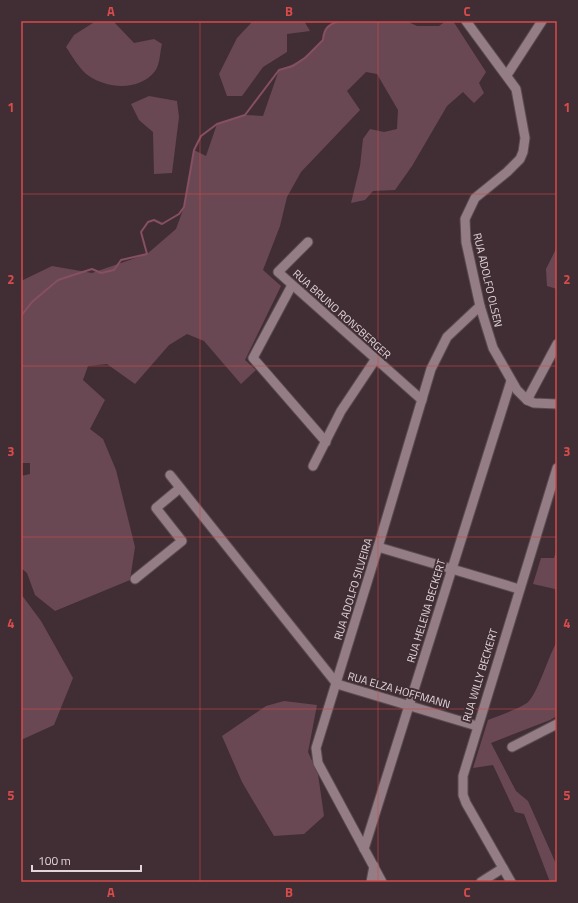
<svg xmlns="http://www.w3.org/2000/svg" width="578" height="903" font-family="'Titillium Web',sans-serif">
<rect width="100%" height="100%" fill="#412e35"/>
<g fill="#694853">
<path d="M96,21h17l21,22 20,-4 8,5c-2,7 -2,21 -7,27 -15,20 -47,18 -66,5 -9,-6 -17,-20 -23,-29l8,-12z"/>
<polygon points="253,21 304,21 310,31 287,34 287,52 263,67 242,96 227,96 219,74 237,38"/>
<path d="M339,21h67l11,5h22l7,-5h7l33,51 -7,11 5,10 -10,10 -11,-11 -16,14 -35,60 -17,24 -22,1 -8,9 -14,3 9,-37 3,-27 7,-10 14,3 13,-3 1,-19 -21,-36 -11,-2 -19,19 13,19 -59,62 -14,25 -7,29 -17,44 18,16 -36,74 11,10 -15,14 -37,-43 -17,-7 -18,11 -34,39 -28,-20 -19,2 -5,14 22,20 -15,29 13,10 13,31 19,77 -5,33 -75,31 -20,-16 -8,-22 -6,-5v-92l9,-2v-11h-9v-182l31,-15 40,7 55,-19 29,-25 8,-22 10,-57 12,6 11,-32 28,-9 18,1 16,-46c20,-7 29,-15 44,-29 1,-13 5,-16 16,-20z"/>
<polygon points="149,96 177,101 179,117 172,173 154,174 153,132 139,120 131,104"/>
<polygon points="557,247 557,289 547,286 546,269"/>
<polygon points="557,549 557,599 555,589 533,584 541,558 554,558"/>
<polygon points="21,594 41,621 73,678 54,725 21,740"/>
<path d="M557,642v74l-7,4 -59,23 25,48 12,10 29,65v16h-7l-26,-68 -9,-2 -22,-47 -20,3 15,-48c12,-5 28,-10 39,-17 10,-7 22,-49 30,-61z"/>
<polygon points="284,701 317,705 308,752 318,774 324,816 304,834 274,836 242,782 222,736 266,706"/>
</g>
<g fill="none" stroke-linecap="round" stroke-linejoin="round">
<path stroke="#864f63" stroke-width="2" d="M21,316l11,-14 26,-22 34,-11 9,4 13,-3 7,-10 26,-6 -6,-22 7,-10 6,-2 8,4 17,-10 5,-7 10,-57 7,-14 16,-12 28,-9 34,-45 14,-4 12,-8 18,-18c1,-12 5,-15 16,-19"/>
<defs>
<g id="minor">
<polyline points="466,21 516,89 525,138 523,152 520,159 507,172 475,198 465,219 466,242 480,306 493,348 517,390 527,400 534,403 557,404"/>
<polyline points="507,75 542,21"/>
<polyline points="308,242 278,272 422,400"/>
<polyline points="292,285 253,358 326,442"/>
<polyline points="527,400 557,344"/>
<polyline points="313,466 341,411 375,360"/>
<polyline points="170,475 337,684 477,726"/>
<polyline points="378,547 519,589"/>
<polyline points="135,579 182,541 156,508 180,488"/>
<polyline points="512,747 557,724"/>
<polyline points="364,849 511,381"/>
<polyline points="371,882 374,866"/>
<polyline points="382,882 318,763 316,748 378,547 431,369 447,337 480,306"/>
<polyline points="481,882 503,868"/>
<polyline points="511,882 466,803 463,795 463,776 557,468"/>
</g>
</defs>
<use href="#minor" stroke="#5b4c51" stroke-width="11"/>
<use href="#minor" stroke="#947d84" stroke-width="9"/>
</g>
<path fill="none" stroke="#d84b4b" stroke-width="1" stroke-opacity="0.55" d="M200,21v861M378,21v861M21,194h536M21,366h536M21,537h536M21,709h536"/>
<g text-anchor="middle" stroke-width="4" stroke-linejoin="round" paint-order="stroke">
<g font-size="11" fill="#e2d6d9" stroke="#412e35">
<text transform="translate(488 280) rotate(77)" y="4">RUA ADOLFO OLSEN</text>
<text transform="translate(342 314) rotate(42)" y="4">RUA BRUNO RONSBERGER</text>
<text transform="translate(353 589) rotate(-73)" y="4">RUA ADOLFO SILVEIRA</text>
<text transform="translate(426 611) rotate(-73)" y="4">RUA HELENA BECKERT</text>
<text transform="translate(480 675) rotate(-73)" y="4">RUA WILLY BECKERT</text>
<text transform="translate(399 690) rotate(16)" y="4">RUA ELZA HOFFMANN</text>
</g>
</g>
<rect width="578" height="903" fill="none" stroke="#412e35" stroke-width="44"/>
<path d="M32 865v6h109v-6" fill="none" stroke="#e2d6d9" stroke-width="2"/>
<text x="38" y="865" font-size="12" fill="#e2d6d9" stroke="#412e35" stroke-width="3" paint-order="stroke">100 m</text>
<rect x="22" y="22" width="534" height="859" fill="none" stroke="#d84b4b" stroke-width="1.5"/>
<g font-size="13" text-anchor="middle" font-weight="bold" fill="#d84b4b">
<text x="111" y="16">A</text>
<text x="289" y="16">B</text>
<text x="467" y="16">C</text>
<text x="11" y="112">1</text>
<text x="567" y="112">1</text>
<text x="11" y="284">2</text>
<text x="567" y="284">2</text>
<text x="11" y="456">3</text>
<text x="567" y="456">3</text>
<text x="11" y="628">4</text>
<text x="567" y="628">4</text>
<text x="11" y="800">5</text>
<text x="567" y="800">5</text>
<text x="111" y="897">A</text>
<text x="289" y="897">B</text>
<text x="467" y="897">C</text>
</g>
</svg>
